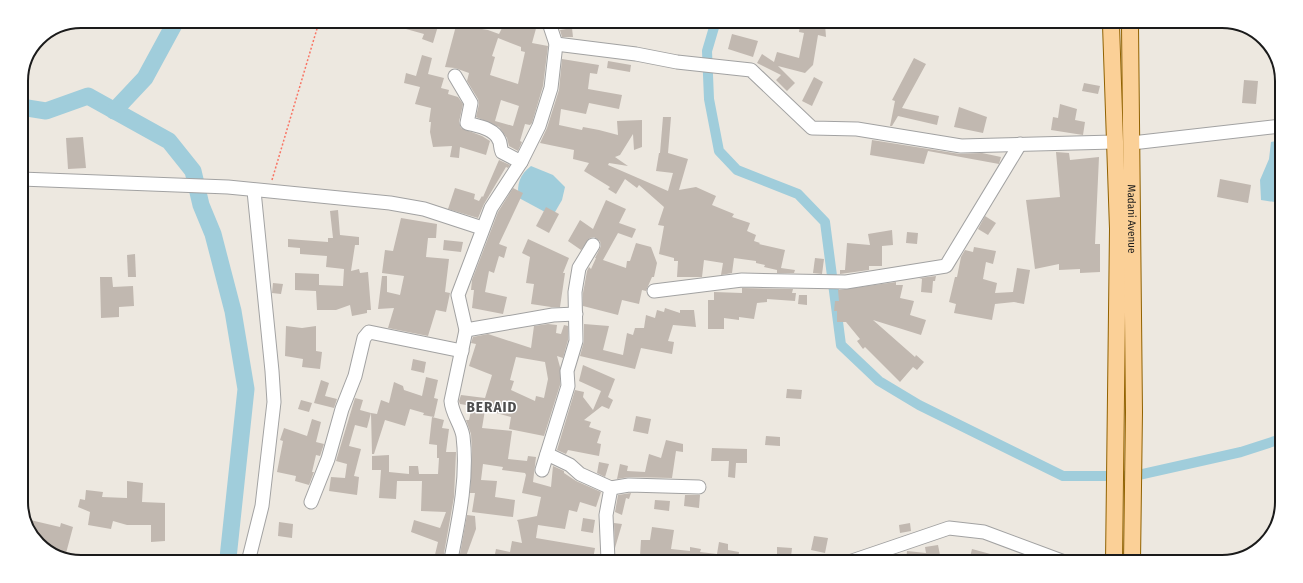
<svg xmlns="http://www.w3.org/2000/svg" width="1303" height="583" font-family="'Fira Sans Condensed',sans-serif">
<rect width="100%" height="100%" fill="#ede8e0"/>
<g fill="#a0cddb">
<polygon points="1281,140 1281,203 1261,200 1260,180 1269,159 1271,142"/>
<path d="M531,166l22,9 12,12 -3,13 -7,12h-10l-26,-14c-3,-13 1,-24 12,-32z"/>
</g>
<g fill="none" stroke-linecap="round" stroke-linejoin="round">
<polyline stroke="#a0cddb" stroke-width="10" points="715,24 707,51 709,99 719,151 737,170 798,194 825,222 841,345 879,381 919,405 1063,476 1134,476 1241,452 1278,440"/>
<g stroke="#a0cddb" stroke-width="17">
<polyline points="21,107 46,111 88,96 169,141 193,171 201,205 213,234 233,311 246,389 228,558"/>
<polyline points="114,111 145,78 176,21"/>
</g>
</g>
<g fill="#c1b8b0" fill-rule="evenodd">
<polygon points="408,22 427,22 438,26 433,43 422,39 424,34 406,29"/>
<path d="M457,22l8,1 -1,3 24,4 11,4 4,-8 8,3 2,-6h16l8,2 -5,18 16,3 -5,40 -11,37 -2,2 -5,-1 -5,17 2,1 -4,9 -9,-5 -2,-8 -8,-11 -23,-10 3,-13 -1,-5 -11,-18 2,-8 -14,-5 -10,-1zM498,38l23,9v4l4,1 -7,32 -28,-9 5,-18 -3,-1zM501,100l18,6 -6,20 -18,-5z"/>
<polygon points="800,24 825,24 826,37 818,35 813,65 805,73 778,66 795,83 787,91 776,80 781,75 757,63 762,54 774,62 777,52 799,58 804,33 799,32"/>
<polygon points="572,28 573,37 562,37 560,30"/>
<polygon points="732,34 758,41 753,57 728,49"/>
<polygon points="422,55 432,58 428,74 444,78 441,88 449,90 448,94 458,97 463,104 459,122 461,128 482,136 490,141 486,155 460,147 459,158 450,157 452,146 433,147 430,132 431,122 429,122 431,108 415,104 420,87 404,83 406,73 416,76"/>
<polygon points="914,58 926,64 902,108 939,116 937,125 898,116 892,126 890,126 895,101 892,100"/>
<polygon points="562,59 599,65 597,74 590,73 588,89 622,95 619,109 589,103 586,114 561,109 559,125 582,130 583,127 599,130 618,135 617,121 642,120 642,147 634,150 633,134 620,155 615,157 628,166 609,163 608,165 668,191 673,173 656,171 659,153 660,153 663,117 671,117 668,153 688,159 679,190 696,187 716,196 712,205 734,214 732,217 750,223 747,231 756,235 754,241 760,243 759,244 785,250 781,268 795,270 794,273 777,273 777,270 764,267 765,265 756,263 756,261 734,258 732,273 721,275 723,263 704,260 702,277 677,277 678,261 674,261 674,258 659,254 664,226 658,225 664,207 639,185 637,188 625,179 616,194 608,189 610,187 584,171 589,163 573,159 574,150 540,143 547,128 559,90"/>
<polygon points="608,61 631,65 630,72 607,68"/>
<polygon points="814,77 823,82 812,106 802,101"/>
<polygon points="1244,80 1258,81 1256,104 1242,103"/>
<polygon points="1084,83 1100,86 1098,94 1082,91"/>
<polygon points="1060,104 1077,109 1075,120 1085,122 1083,135 1051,130 1053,117 1058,118"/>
<polygon points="959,107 987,117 983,133 954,127"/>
<polygon points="83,137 86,168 68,169 66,138"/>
<polygon points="872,140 960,154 982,153 1001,157 999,164 928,151 924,164 870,155"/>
<polygon points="1056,152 1069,153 1070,160 1099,157 1095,244 1100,244 1100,272 1080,273 1080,269 1059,270 1059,264 1035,269 1026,200 1060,197"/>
<polygon points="499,160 510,165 508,168 506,167 484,204 478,218 448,209 455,188 475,194 474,199 479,201 482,196 483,197"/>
<polygon points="1220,179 1251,185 1248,203 1217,197"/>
<polygon points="513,188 523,193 499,244 507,247 504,258 499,256 494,273 489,271 485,292 507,297 503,314 472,308 474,290 471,290 472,280 498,212"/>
<polygon points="606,200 626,209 619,223 636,229 632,238 618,233 603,260 626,268 627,261 630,261 636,243 651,247 657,263 654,277 652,277 646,291 642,290 639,304 622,300 618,315 583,306 583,293 587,271 589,267 591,269 596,258 595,258 601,246 600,241 594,237 590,238 581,250 568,241 580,220 593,229"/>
<polygon points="546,207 559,214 549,233 536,226"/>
<polygon points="338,210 340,235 359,237 359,245 355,245 351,271 359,269 360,273 368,272 371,310 367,310 367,313 352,316 350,305 336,310 317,310 316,291 295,290 295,273 319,274 319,285 343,286 344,269 326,267 327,256 300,254 300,248 288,247 288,239 328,242 328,238 333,238 330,211"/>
<polygon points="985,216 996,223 988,235 978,229"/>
<polygon points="401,218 437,224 436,238 428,238 426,257 449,259 445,292 450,293 446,312 436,310 428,336 388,328 394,308 378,309 382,276 387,276 387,292 400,295 404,276 382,273 385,250 393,251"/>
<polygon points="892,230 893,245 882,246 882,266 869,266 869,270 840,274 840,270 845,270 847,243 870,245 868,234"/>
<polygon points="907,232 918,233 917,244 906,243"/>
<polygon points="528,239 569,258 563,273 565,273 560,307 551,307 531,304 534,284 526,283 530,257 522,253"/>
<polygon points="444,240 463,242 461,252 443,250"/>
<polygon points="974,247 996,251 993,264 986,262 983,279 997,283 995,293 1013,292 1017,268 1030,270 1024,304 1014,302 995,304 992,320 954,313 956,304 949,302 955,277 957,277 961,257 965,250 973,252"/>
<polygon points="135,254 136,277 128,277 127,255"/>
<polygon points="815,258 824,259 822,274 813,273"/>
<polygon points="936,276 935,281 933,281 932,293 921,292 922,279 919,278"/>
<polygon points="100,277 112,277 113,287 133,286 134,306 119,307 119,317 101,318"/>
<polygon points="896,282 896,285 903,285 900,298 914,301 910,315 926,320 921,335 873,320 915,357 916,355 924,362 917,370 913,367 900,382 865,347 863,349 857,341 860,339 846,322 837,322 837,311 834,311 835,301 839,301 838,290"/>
<polygon points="273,283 283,284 281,294 272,293"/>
<polygon points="742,288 793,289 792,293 796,293 795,301 767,299 767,302 757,303 754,319 739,317 739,320 724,318 724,329 708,329 708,300 714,300 714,292 742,293"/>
<polygon points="799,295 807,295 807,305 798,304"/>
<polygon points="665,308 680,313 680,310 694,310 696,327 673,325 668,341 674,342 672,354 641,348 635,369 580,356 584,341 584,324 609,326 603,350 623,355 627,333 633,335 635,328 644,328 646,315 655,318 657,310 664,312"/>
<path d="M548,324l9,1 -1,8 5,1 3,-9 4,1v14l-5,18 -6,-2 3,11v18l-16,51 -35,-7 2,-12 -26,-7 -3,18 30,3 -4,28 19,2 1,-5 8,1 -3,25 18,5 2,-21 11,5v2l12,8 25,11 -5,15 -16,-5 -3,10 -8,-2 -4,19 -27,-4 -2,13 59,10 -2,11h-99l2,-10 14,3 2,-11 10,2 -4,-21 -1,-2 20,-4 4,-19 -19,-4 4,-18 -1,-2 -23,-3 1,-3 -20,-3 -2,16 16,1 -2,16 20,3 -2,17 -41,-5 3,-19h-5l2,-42 -1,-17 -5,-14h3l3,-14 -12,-2 -1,-3 2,-6 24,3 7,-23 -23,-9 7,-22 -5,-1 2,-6 15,-3 43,14 3,-22zM516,357l29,5 3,17 -4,19 -8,-2 -1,5 -24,-11 3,-9 -4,-1z"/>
<polygon points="286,326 302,328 316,326 316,351 322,352 320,369 302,367 303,359 285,356"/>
<polygon points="413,359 426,362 424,373 411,370"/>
<polygon points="583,365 615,379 608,397 613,400 609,409 602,406 584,420 591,422 589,427 601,431 597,443 601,444 599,456 568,450 566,454 557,450 575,390 584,392 583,397 593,410 601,391 579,381"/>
<polygon points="426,377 438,380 434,398 438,399 434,417 423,415 424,413 410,409 405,426 385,420 374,454 372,454 371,413 377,414 381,400 389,403 394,382 403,386 404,390 422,396"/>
<polygon points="321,380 329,383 325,396 337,399 334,408 314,403"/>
<polygon points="787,389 802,390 801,399 786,398"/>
<polygon points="355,398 363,400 360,410 371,413 367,428 355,425 349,446 361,449 354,476 359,477 357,495 329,491 331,477 345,478 347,464 336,461"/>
<polygon points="301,400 312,403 309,412 298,409"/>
<polygon points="636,416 651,419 648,434 633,431"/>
<polygon points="432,417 444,420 442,428 449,429 446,452 456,452 454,497 443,559 434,559 438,542 411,532 414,520 440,528 446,512 421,511 422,481 397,481 396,499 379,498 381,470 372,470 372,456 389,455 389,472 409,474 409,466 418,466 419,474 438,474 439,458 437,458 437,445 429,444"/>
<polygon points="312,419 321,422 316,442 324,444 320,456 316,455 312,472 314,472 309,485 295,481 296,476 277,472 283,441 280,440 284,428 307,436"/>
<polygon points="766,436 780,437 780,446 765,445"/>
<polygon points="666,440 683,444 683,452 676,451 672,478 629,477 617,479 620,464 628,466 627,471 645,472 649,454 661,458"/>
<polygon points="712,448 747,449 747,463 736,463 735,478 728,477 729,461 711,461"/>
<polygon points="599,462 609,464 605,477 597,473"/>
<polygon points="127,481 143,483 142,502 165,503 165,541 151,542 151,525 127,525 113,521 111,529 88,525 90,512 78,507 80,499 85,500 86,490 103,492 102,497 127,498"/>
<polygon points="631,493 629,499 626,498 622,515 615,512 618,495"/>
<polygon points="685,495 700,495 699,508 684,506"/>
<polygon points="655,500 670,501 669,511 654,509"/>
<polygon points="467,515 475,516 476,529 465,559 459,559"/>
<polygon points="583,518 595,520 593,533 581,531"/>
<polygon points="26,519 60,527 61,523 73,527 65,557 58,557 33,538"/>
<polygon points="279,522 293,524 292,538 278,536"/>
<polygon points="614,523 622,524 615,548"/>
<polygon points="910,523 911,531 900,533 899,525"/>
<polygon points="652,527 674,530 671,549 690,551 690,547 701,549 700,552 717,554 719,542 728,544 728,550 739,552 738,560 688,560 673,557 673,560 668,560 662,559 662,557 640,556 641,540 650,540"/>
<polygon points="814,536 828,538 825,553 811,550"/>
<polygon points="938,545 940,555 945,556 944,561 906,561 907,551 926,553 925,547"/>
<polygon points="777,547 792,548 791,557 777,556"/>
<polygon points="972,549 1005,558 1005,561 969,561"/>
</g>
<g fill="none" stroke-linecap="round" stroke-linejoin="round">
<defs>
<g id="minor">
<polyline points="556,44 636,54 677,62 751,70 812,128 857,129 961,146 1114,142"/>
<path d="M455,76l16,27 -4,20c10,3 27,5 32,17 2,3 1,8 3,12l19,10"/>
<polyline points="1132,143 1281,126"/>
<polyline points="21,179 228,187 390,203 424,209 482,228"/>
<polyline points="654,291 742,280 846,282 946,266 1020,144"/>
<polyline points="466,330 553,315 576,314"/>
<polyline points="547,454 570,465 580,474 611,488 629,485 699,487"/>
<polyline points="542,470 568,386 567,371 576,341 575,292 579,268 593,245"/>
<polyline points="311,502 328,459 342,409 355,376 364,338 369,332 462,351"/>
<polyline points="249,558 262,506 274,402 272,371 254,191"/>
<path d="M451,559c8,-40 17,-82 12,-123 -2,-12 -11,-22 -12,-35l15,-71 -8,-35 33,-87 30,-46 18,-36 12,-38 5,-44 -7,-21"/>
<polyline points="608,560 606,515 611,488"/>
<polyline points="852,561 949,528 984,532 1062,561"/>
</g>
<g id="major">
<polyline points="1111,25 1118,229 1114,562"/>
<path id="s1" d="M1130,25l4,387 -2,150"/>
</g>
</defs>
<use href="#minor" stroke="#a2a2a2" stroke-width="15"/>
<use href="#major" stroke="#916201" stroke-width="18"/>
<polyline stroke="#f97565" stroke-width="1.5" stroke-dasharray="2 2" stroke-linecap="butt" points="272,180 319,22"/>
<use href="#minor" stroke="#fff" stroke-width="13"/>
<use href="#major" stroke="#fbd097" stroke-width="16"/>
</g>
<g text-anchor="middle" stroke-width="3" stroke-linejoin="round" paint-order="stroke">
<g font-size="11" fill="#1b1b1b" stroke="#fff">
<text dy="4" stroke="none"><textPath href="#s1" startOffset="194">Madani Avenue</textPath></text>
</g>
<g font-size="15" font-weight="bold" letter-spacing="1" fill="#4e4e4e" stroke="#fff">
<text x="492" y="412">BERAID</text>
</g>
</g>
<path d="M0 0H1303V583H0ZM81 28H1222A53 53 0 0 1 1275 81V502A53 53 0 0 1 1222 555H81A53 53 0 0 1 28 502V81A53 53 0 0 1 81 28Z" fill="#fff" fill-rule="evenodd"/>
<path fill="none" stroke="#1b1b1b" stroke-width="2" d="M81 28H1222A53 53 0 0 1 1275 81V502A53 53 0 0 1 1222 555H81A53 53 0 0 1 28 502V81A53 53 0 0 1 81 28Z"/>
</svg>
